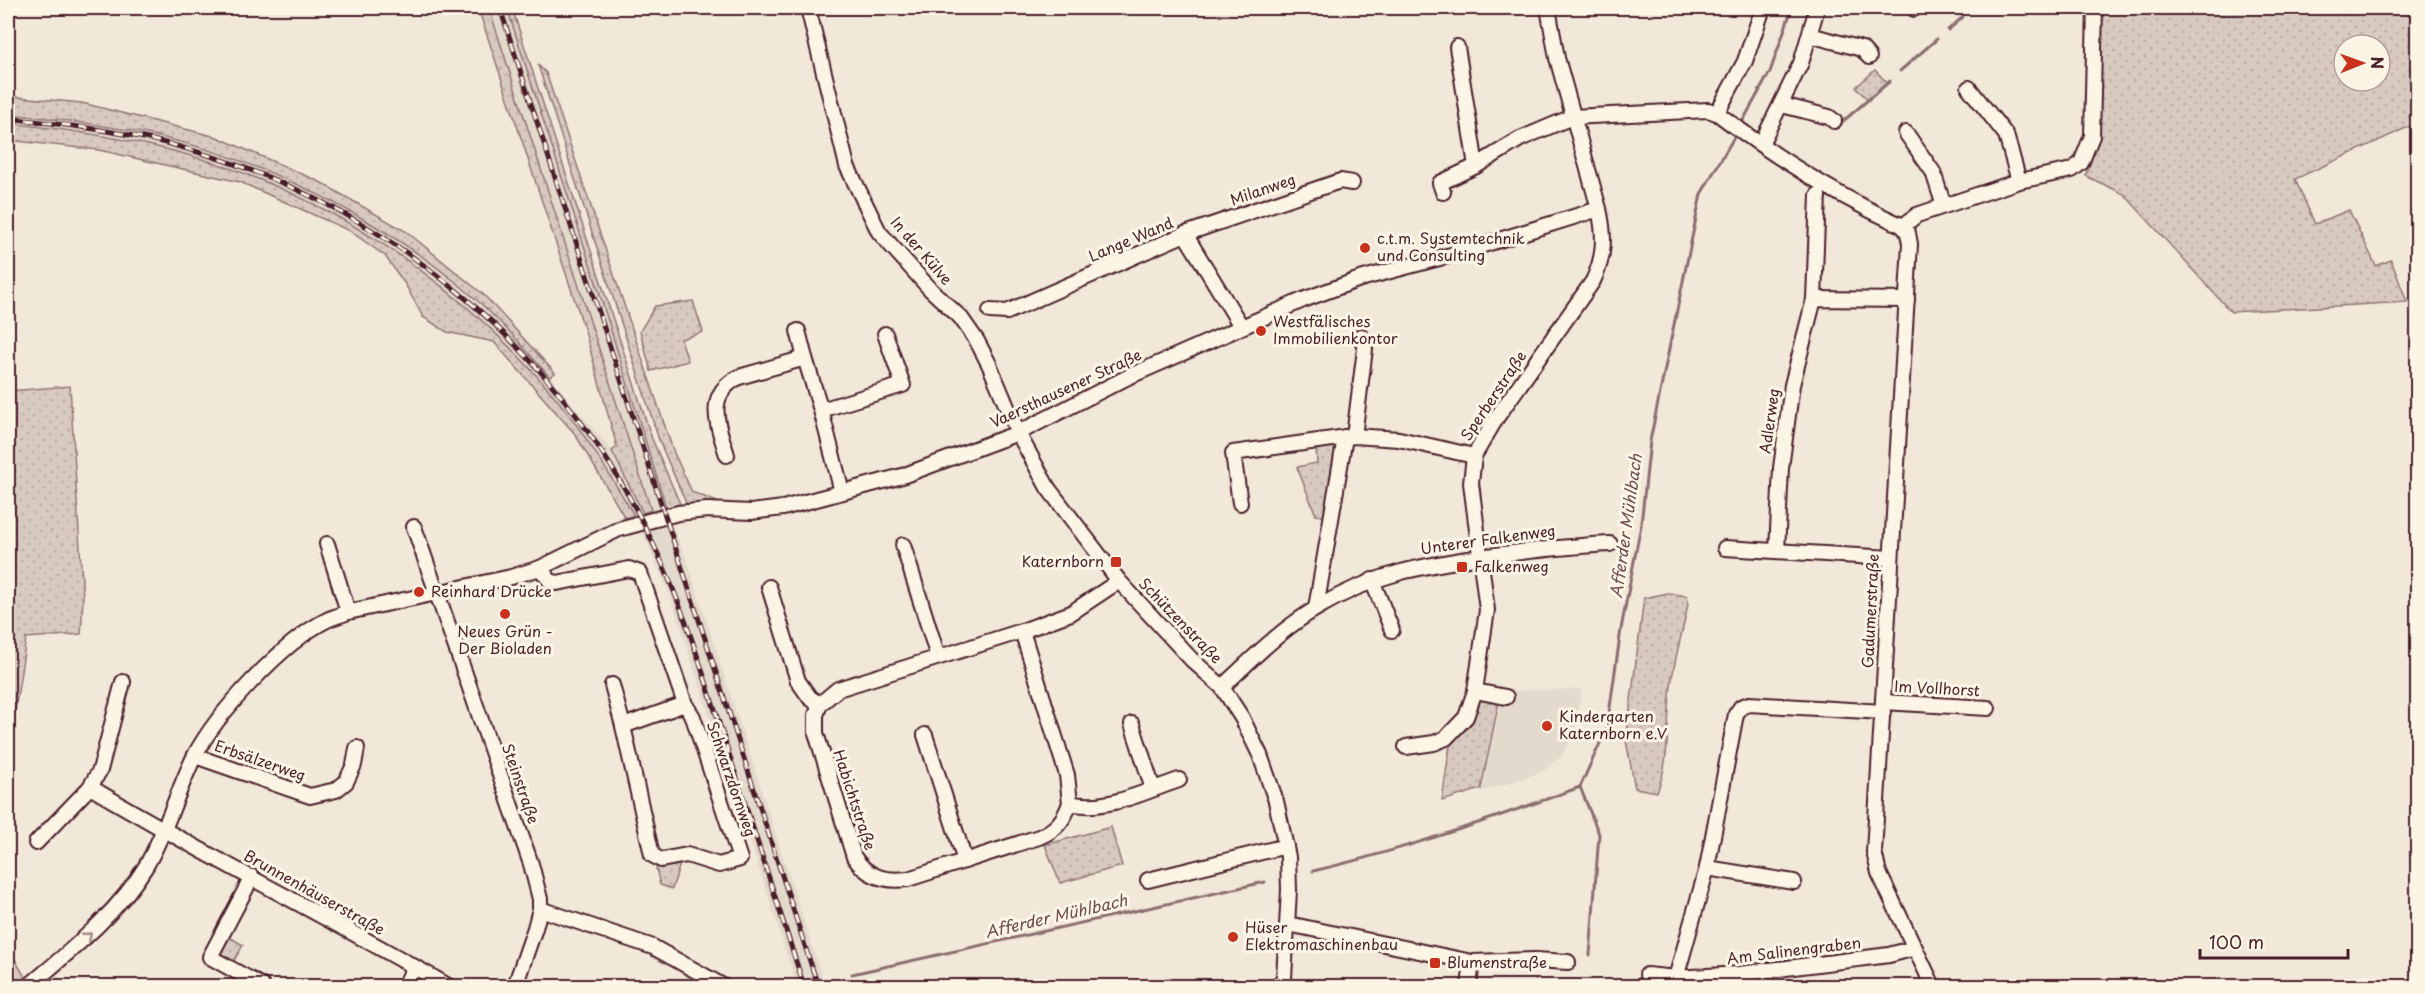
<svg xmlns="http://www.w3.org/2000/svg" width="2425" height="994" font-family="'Playpen Sans',sans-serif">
<defs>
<pattern id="green-dots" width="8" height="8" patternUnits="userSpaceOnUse" patternTransform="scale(1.5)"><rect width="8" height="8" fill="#d8cac0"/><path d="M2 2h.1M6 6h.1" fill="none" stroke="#bbada5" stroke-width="1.8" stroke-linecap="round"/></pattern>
</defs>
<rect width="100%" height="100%" fill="#f1e8da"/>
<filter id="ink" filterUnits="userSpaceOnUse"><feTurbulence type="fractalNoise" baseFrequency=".0167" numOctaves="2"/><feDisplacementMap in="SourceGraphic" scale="12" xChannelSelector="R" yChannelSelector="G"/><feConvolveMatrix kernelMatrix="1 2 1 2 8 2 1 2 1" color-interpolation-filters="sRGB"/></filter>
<g filter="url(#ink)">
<g fill="#e4d9cd">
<polygon points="489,8 507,8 599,292 666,507 651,510"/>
<polygon points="8,114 60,119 167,139 255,167 326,200 384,231 444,274 499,322 550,377 612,451 643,513 634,515 602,460 556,399 496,333 385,244 321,207 251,175 165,148 127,139 58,128 8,123"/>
<polygon points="670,520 686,557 825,986 797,986 670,595 640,527"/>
<polygon points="1582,689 1576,723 1570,741 1561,757 1542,772 1482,792 1500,701 1507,700 1509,690"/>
</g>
<g fill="url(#green-dots)" stroke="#917476" stroke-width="1.5" fill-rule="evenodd">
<polygon points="478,8 489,8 651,510 643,513 612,451 617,447 585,331"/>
<polygon points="507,8 512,8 652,439 681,506 666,507 599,292"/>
<path d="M2101,8h316v115l-122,56 20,45 34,-14 27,56 15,-6 16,42 -176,10 -107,-118 -38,-18 13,-40zM2344,45h36v36h-36z"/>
<polygon points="538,65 546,73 674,453 692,492 717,502 687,505 660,443"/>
<polygon points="1875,70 1887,83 1868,100 1856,87"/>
<path d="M8,96l74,7 135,34 103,45 87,50 77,63 71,78 -5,4c-17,-18 -32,-37 -49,-54 -85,-86 -219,-157 -336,-185 -52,-12 -105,-19 -157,-24z"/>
<path d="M8,123c82,9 165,22 243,53 118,46 224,125 305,222 30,37 54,77 78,117l-9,3 -50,-84 -81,-92 -47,-10 -24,-15 -18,-33 -20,-28 -35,-25 -110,-49 -141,-32 -91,-10z"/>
<polygon points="693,301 703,332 681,339 688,361 651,371 640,331 655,306"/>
<polygon points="70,386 83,598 81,634 26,638 8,759 8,435 11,434 9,391"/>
<polygon points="1339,445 1327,517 1316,515 1297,467 1317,463 1316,447"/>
<path d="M1668,593l19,3 1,8c-5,28 -14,55 -17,82 -5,36 0,72 -14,106l-22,-4 -9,-48 18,-142z"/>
<polygon points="1480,697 1499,701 1481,789 1442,801 1450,745 1471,724 1475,700"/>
<polygon points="1111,827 1122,866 1060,883 1045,845"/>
<polygon points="681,861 672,889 660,885 656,868"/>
<polygon points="226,935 243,945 231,966 218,958 217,951"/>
<polygon points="8,948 25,977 13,986 8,986"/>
</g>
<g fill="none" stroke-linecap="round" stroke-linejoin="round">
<g stroke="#8b6d6f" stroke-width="3">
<polyline points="1948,30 1963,17"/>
<polyline points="1900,71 1937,39"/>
<polyline points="1841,123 1890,81"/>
<polyline points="1740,126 1770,72 1792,8"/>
<polyline points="1580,787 1599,834 1590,955"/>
<path d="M1313,871c91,-21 179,-52 267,-84l27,-59 14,-99 20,-104 9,-84 51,-247 36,-62"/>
<polyline points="852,974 1265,882"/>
<polyline points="1585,986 1586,983"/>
</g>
<defs>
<g id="minor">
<polyline points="808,8 847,166 879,232 931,290 961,318 977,341 989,364 1018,433 1048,488 1119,581 1191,659 1222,687 1242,718 1260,755 1276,801 1288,857 1289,890 1284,978 1278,986"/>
<polyline points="1914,8 1914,9"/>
<polyline points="1810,35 1862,49 1869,57"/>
<polyline points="1457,47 1476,166"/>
<polyline points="1969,88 2006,135 2019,181"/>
<polyline points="1782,105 1829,117 1834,121"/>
<polyline points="1717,113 1745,61 1763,8"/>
<polyline points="1906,133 1933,172 1944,206"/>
<polyline points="1761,144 1801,63 1817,8"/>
<path d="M1443,192l-3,-9 36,-17 44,-27 52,-22 136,-7 9,3c58,44 120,83 186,113"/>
<polyline points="1903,226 1908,233 1910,244 1874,852 1879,873 1933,986"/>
<polyline points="1903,226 1917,215 2019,181 2072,170 2081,163 2092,136 2095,8"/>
<polyline points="1185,234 1340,181 1352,183"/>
<polyline points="1814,299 1818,195"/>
<polyline points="990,311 1007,312 1185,234 1241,326"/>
<polyline points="798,331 805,358"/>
<polyline points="821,410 903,385 885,334"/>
<polyline points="1354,436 1365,349 1361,336"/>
<path d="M727,455c-9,-30 -23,-60 12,-78l66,-19 16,52 21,82"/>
<polyline points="1240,503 1233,453 1354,436 1399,439 1474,456"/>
<polyline points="414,527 531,864 540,899 540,909 535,928 515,986"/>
<polyline points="327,544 348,612 511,577 540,568 619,529 678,513 707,510 751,512 783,508 902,476 1018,433 1128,377 1303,300 1360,279 1451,255 1599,209"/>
<polyline points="903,545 938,657"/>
<polyline points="1725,548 1891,558"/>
<polyline points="1777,551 1781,468 1792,385 1814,299 1907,300"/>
<polyline points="540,568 550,581 557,583 629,569 640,573 685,704 693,717 740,859 719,865 687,855 661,860 652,855 623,726 685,704"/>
<polyline points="1372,580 1392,630"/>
<path d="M1119,581l-48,32 -49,18 -184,58 -18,15 -4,11v18l38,124c13,20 31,25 54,22l131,-42c17,-7 25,-17 31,-34 37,9 75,-12 109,-23"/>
<polyline points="769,587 798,681 810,698 820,704"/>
<polyline points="1316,608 1345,437"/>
<polyline points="1022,631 1067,775 1070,803"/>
<polyline points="612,685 623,726"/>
<path d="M1222,687c29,-27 59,-58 95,-79 58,-35 104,-42 170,-52 41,-5 81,-10 123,-12"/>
<polyline points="1475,691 1506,697"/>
<polyline points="1883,702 1988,708"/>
<polyline points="1883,712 1749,704 1741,707 1736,714 1707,868 1676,978 1739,974 1889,955 1915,948"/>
<polyline points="1132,724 1153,789"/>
<polyline points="925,735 965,861"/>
<path d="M1406,747l28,-4 12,-5 20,-21 9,-26 12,-81 -16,-127 3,-27 23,-39 96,-136c12,-25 12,-46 6,-72l-42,-151 -9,-50"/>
<polyline points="195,756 310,796 336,790 346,782 354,765 357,748"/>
<polyline points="90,787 100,770 123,682"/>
<path d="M36,843l54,-56c117,70 240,131 358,199"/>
<polyline points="1707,868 1794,882"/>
<polyline points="252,877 210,957 262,986"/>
<polyline points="1148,880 1286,846"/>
<polyline points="540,909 653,947 723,986"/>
<polyline points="1288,924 1472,962 1535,960 1568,962"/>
<polyline points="1647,975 1676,978 1675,986"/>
<path d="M29,986c42,-36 88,-72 117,-120 20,-34 31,-74 48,-109 21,-42 90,-116 133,-137 6,-3 14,-5 21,-8"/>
<polyline points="405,986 414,967"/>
<polyline points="1469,986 1472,962"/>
</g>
</defs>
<use href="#minor" stroke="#4a1f2b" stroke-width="18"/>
<use href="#minor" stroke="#fcf5e5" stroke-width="14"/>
<defs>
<g id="rail">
<polyline points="500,8 818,986"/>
<path d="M8,118c61,7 123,14 183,32 206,60 379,208 467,404 26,56 44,116 63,175 28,86 55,172 83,257"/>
</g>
</defs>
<use href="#rail" stroke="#4a1f2b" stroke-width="5"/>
<use href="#rail" stroke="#fcf5e5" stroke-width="3" stroke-dasharray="9" stroke-linecap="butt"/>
</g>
<defs><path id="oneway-chevron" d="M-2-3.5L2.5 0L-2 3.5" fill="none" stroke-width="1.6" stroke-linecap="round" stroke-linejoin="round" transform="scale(1.5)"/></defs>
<use stroke="#a38a88" href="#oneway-chevron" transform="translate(88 936) rotate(-41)"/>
</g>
<g fill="#c8321e" stroke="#fcf5e5" stroke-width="2">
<circle cx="1365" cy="248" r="6"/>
<circle cx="1261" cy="331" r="6"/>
<rect x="1110" y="556" width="12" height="12" rx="3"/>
<rect x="1456" y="561" width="12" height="12" rx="3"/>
<circle cx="419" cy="592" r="6"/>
<circle cx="505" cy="614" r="6"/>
<circle cx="1547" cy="726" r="6"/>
<circle cx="1233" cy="937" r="6"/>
<rect x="1429" y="957" width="12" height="12" rx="3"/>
</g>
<g text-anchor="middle" stroke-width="6" stroke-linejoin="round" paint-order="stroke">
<g font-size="15" fill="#4a1f2b" stroke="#fcf5e5">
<text transform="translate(1263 190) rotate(-19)" y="5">Milanweg</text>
<text transform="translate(1131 240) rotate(-23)" y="5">Lange Wand</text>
<text transform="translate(921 251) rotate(49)" y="5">In der Külve</text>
<text transform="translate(1066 389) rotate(-25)" y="5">Vaersthausener Straße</text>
<text transform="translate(1494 396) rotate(-56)" y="5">Sperberstraße</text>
<text transform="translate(1770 421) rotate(-82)" y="5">Adlerweg</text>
<text transform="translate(1488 540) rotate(-8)" y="5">Unterer Falkenweg</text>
<text transform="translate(1871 611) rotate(-87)" y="5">Gadumerstraße</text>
<text transform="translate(1180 621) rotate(46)" y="5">Schützenstraße</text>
<text transform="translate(1937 689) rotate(3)" y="5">Im Vollhorst</text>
<text transform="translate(260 761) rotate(19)" y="5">Erbsälzerweg</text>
<text transform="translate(731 779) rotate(71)" y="5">Schwarzdornweg</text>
<text transform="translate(520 784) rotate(71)" y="5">Steinstraße</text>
<text transform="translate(854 800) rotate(72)" y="5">Habichtstraße</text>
<text transform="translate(314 893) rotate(29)" y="5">Brunnenhäuserstraße</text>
<text transform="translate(1794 951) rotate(-7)" y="5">Am Salinengraben</text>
</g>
<g font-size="15" fill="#4a1f2b" stroke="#fcf5e5" text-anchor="start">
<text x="1377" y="244">c.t.m. Systemtechnik<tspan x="1377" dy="17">und Consulting</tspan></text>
<text x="1273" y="327">Westfälisches<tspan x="1273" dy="17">Immobilienkontor</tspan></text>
<text x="1104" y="567" text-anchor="end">Katernborn</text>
<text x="1474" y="572">Falkenweg</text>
<text x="431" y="597">Reinhard Drücke</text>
<text x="505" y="637" text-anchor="middle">Neues Grün -<tspan x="505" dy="17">Der Bioladen</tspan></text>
<text x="1559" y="722">Kindergarten<tspan x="1559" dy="17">Katernborn e.V</tspan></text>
<text x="1245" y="933">Hüser<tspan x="1245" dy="17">Elektromaschinenbau</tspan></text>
<text x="1447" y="968">Blumenstraße</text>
</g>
<g font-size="16" font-style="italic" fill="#704c53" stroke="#fcf5e5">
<text transform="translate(1626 526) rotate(-82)" y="6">Afferder Mühlbach</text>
<text transform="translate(1056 916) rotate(-13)" y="6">Afferder Mühlbach</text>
</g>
</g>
<rect width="2425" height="994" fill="none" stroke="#fcf5e5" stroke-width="30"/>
<rect x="15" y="15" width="2395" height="964" fill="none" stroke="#4a1f2b" stroke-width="2" filter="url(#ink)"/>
<g transform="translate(2362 63) rotate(89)"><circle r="28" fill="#fcf5e5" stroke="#b59f9b" stroke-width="1.5"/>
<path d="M0-4.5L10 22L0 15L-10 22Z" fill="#c8321e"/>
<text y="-9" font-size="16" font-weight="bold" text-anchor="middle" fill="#4a1f2b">N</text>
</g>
<path d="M2200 949v9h148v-9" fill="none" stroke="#4a1f2b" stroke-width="3"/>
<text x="2209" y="949" font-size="18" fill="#4a1f2b" stroke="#fcf5e5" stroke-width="4.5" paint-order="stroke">100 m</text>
</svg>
